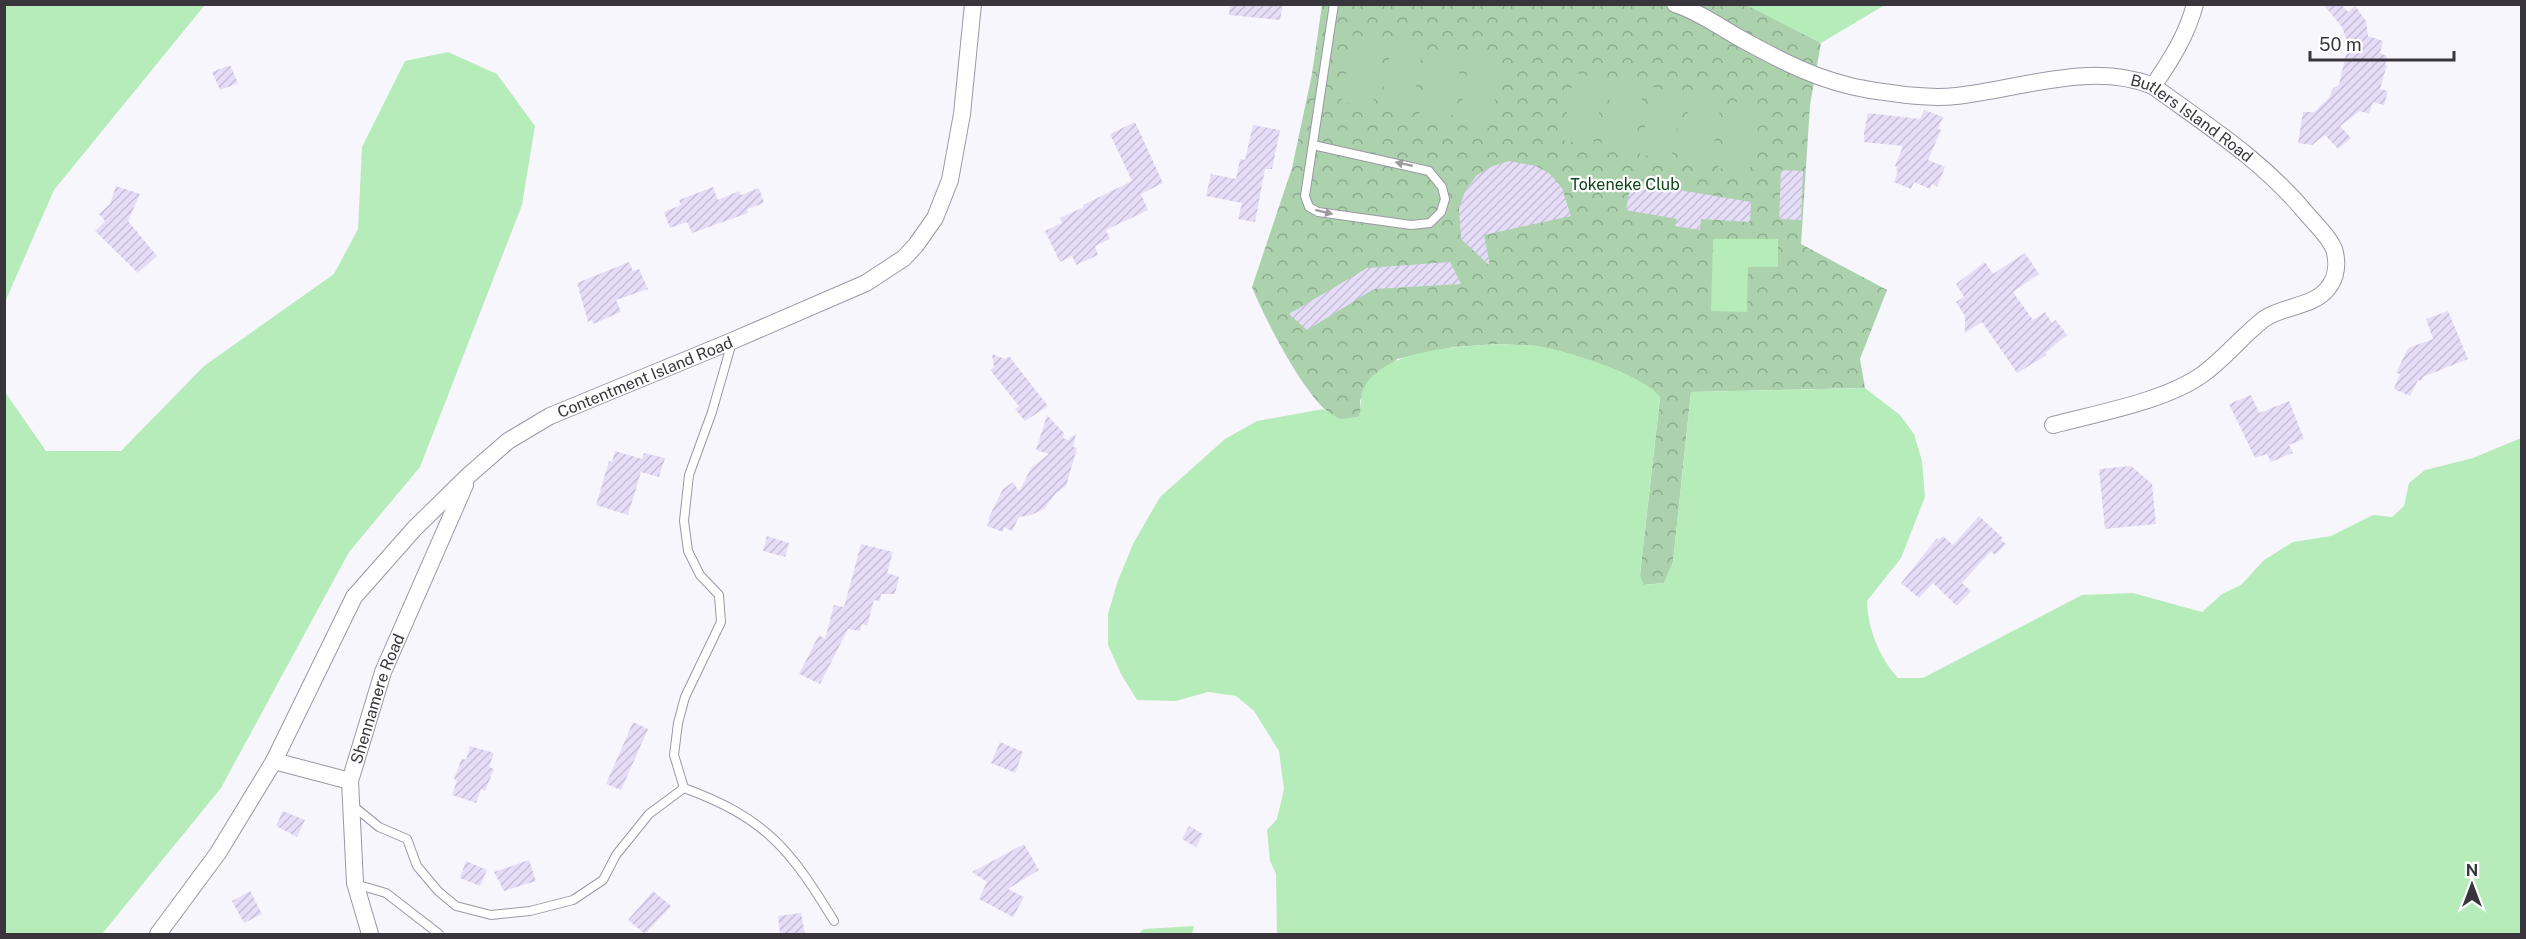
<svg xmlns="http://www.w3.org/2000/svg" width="2526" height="939" font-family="'Public Sans',sans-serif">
<defs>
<pattern id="park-crowns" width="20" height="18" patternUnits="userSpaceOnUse" patternTransform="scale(1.5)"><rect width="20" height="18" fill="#abd2ad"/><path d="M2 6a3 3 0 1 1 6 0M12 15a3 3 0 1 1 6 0" fill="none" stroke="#8cab8e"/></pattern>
<pattern id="building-hatch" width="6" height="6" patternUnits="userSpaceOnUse" patternTransform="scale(1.5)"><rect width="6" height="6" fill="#e5ddf7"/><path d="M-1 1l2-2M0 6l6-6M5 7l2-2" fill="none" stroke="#c5bed5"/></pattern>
</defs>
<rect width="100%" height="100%" fill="#f8f6fd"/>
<path fill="url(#park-crowns)" d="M1746,4l75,39 -11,62 -9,139 86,46 -27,69 5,29 -174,4 -18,170 -9,21 -21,2 -3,-9 1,-11 19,-167 -39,-26 -51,-18 -33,-8 -39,-2 -44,3 -57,12 -37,41 1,12 -2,5c-6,1 -14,3 -19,2 -29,-7 -77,-104 -88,-132l40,-119 20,-94 10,-69z"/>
<g fill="#abd2ad">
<polygon points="1353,35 1384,41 1372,108 1341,102"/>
<polygon points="1392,42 1423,48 1411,115 1380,109"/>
<polygon points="1431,49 1463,55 1450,122 1419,116"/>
<polygon points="1470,55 1502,61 1489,128 1458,123"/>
<polygon points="1574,73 1605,79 1593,146 1562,140"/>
<polygon points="1613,80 1644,86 1632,153 1601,147"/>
<polygon points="1652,87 1684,93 1671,160 1640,154"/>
<polygon points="1691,93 1722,99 1710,167 1679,161"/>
<polygon points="1730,101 1761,106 1749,174 1718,168"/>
</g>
<g fill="#b6ecba">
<polygon points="5,4 204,6 54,190 5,302"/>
<polygon points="1746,5 1885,5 1821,43"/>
<polygon points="448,52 497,74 535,126 522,205 420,467 349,552 221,788 102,934 5,934 5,392 46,451 121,451 204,366 334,274 358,229 362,147 405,61"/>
<polygon points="1713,239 1778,239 1778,267 1748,267 1747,312 1711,311"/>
<path d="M1498,344c13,1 26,0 38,2 27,3 109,29 124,51l-19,168 -1,11 4,9 20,-2 9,-21 18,-170 174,-4 35,27 14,19 8,27 3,36 -24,61 -34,43c1,28 12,56 31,77h25l159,-83 51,-2 69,19 20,-18 19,-9 23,-25 29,-18 38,-6 42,-21 19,2 12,-11 5,-23 16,-13 48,-12 48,-20v496h-1244l-1,-60 -6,-13 -3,-31 10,-11 7,-30 -5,-38 -25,-40 -18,-15 -28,-4 -32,9 -39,-1 -16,-26 -13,-29v-31l9,-31 16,-39 27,-47 65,-58 32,-18 66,-12 17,10 18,-2c6,-9 0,-21 7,-31 23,-38 94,-39 133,-42z"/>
<polygon points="1194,926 1192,934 1139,934 1143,929"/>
</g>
<g fill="url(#building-hatch)">
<polygon points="1230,4 1283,4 1280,20 1229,15"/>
<polygon points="2323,4 2341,4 2348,12 2355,6 2366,21 2368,36 2383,41 2380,53 2387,56 2385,65 2387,65 2380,89 2388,91 2384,105 2373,102 2369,114 2360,111 2340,126 2351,138 2338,149 2325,135 2312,145 2298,143 2303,112 2314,112 2329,98 2333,88 2339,85 2348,45 2342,27"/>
<polygon points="230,65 238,83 220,90 212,72"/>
<polygon points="1924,110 1943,117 1938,129 1941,130 1928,160 1945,167 1937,187 1932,184 1930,189 1914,182 1911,189 1894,182 1898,171 1896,170 1897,167 1895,166 1903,146 1864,142 1864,133 1868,113 1920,119"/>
<polygon points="1135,122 1163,183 1141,194 1148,210 1106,230 1110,239 1095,246 1098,255 1076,265 1072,256 1060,262 1045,231 1062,223 1060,218 1084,207 1083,205 1132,181 1110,134"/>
<polygon points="1253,125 1280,130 1272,169 1265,169 1255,222 1238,219 1242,203 1206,196 1211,174 1236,179 1240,159 1245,160"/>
<polygon points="1509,161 1536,166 1550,174 1562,188 1571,216 1484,235 1490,266 1461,239 1459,209 1465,191 1477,175 1493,166"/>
<polygon points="1781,170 1803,171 1801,220 1779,219"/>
<polygon points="1631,182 1751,202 1750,222 1701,219 1700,230 1675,226 1677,219 1626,210"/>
<polygon points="116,186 140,194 128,221 157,256 138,273 95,231 105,221 99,214 110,204"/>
<polygon points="713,187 718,200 739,191 741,195 759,188 764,203 747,209 748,213 692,233 687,222 670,228 664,212 681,205 679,200"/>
<polygon points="2025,253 2039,274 2013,292 2033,320 2045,312 2052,323 2056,320 2067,335 2045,353 2047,355 2017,373 1982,322 1965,333 1965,316 1956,302 1964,297 1956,284 1985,262 1993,274"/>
<polygon points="629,262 633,271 639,269 648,289 616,300 621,312 593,324 592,320 588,322 577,283"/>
<polygon points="1450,262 1461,284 1374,289 1307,330 1289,314 1367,268"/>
<polygon points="2448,311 2468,359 2423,377 2421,381 2418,380 2410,396 2394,389 2400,374 2396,373 2408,348 2433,339 2426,319"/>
<polygon points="992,354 1005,359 1009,356 1048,406 1025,421 1015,409 1019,406 990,370 994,367"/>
<polygon points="2251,395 2259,413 2289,401 2304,439 2289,445 2293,453 2271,462 2267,454 2255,458 2229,404"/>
<polygon points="1047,415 1064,433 1063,438 1068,440 1076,433 1073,447 1077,448 1066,486 1056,493 1044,509 1031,515 1019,517 1012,531 1004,527 1003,532 987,526 990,520 988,519 1003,489 1013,482 1019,492 1031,468 1049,454 1036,450"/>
<polygon points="615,451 642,459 644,453 665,458 659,477 641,472 628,515 596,505 609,461 612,462"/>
<polygon points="2131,466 2152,484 2156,524 2105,529 2099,469"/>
<polygon points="1979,516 2003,538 2001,540 2006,544 1995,555 1991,551 1962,583 1971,591 1957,606 1933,583 1919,598 1901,583 1937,538 1939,540 1943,536 1953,545"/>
<polygon points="767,536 789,543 785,557 763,551"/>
<polygon points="861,544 893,552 887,573 899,577 895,594 881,594 880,601 874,600 867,626 862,624 860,631 848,629 820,684 799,674 819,635 825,639 834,605 844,607"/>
<polygon points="633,722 648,729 621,790 606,784"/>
<polygon points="1000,742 1023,752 1015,773 991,763"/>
<polygon points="470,746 494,753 489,767 494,769 485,791 481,789 476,803 452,795 457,781 454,779 462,758 466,760"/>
<polygon points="283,811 305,820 297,837 276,826"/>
<polygon points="1189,826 1203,834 1196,847 1182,839"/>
<polygon points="1024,844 1039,870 1008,889 1024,897 1013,917 979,899 987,882 972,872"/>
<polygon points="529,860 536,881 504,891 494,872"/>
<polygon points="466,861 487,870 480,886 460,878"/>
<polygon points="250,891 262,914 244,923 232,901"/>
<polygon points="653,891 671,906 645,934 628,920"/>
<polygon points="801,913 805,934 780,934 778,916"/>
</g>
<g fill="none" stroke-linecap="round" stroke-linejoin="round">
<defs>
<g id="lane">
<polyline points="1313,145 1429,171 1442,187 1445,199 1441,212 1430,223 1411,225 1318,212 1309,207 1305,196 1334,4"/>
<path d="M732,342l-20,70 -23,63 -5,46 4,30 12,24 19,20 2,27 -36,75 -7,26 -4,32 10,33c82,30 106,61 150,133"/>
<polyline points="352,805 379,827 407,839 417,866 438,891 456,906 491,915 530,911 573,900 603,880 616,855 649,814 684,788"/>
<polyline points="355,884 386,893 439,934"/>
</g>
<g id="street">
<path id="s1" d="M1675,4c21,7 41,20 61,32 43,24 84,46 134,54 27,4 58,9 86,6 63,-7 136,-35 197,-10 55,40 110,75 153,127 10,12 22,22 28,36 4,13 3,28 -6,39 -14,19 -46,18 -64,31 -22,17 -39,39 -61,55 -37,27 -105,39 -150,51"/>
<path d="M2153,86c18,-26 34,-51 42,-82"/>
<polyline points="274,761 350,781"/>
<path id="s2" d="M158,934l60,-81 56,-92 80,-164 60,-68 55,-54 39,-34 42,-25 182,-75 134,-58 38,-25 12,-13 19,-27 15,-38 12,-66 11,-110"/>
<path id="s3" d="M370,934l-15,-51 -5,-102 33,-109 82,-187"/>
</g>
</defs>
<use href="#lane" stroke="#9b97a6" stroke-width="10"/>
<use href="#street" stroke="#9b97a6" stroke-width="18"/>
<use href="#lane" stroke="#fff" stroke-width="8"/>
<use href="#street" stroke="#fff" stroke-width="16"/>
</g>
<defs><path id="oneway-solid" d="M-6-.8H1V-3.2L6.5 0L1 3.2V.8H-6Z" transform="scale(1.5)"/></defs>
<g fill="#9c9a9e">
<use href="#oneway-solid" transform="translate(1404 164) rotate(-168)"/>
<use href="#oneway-solid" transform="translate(1324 212) rotate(14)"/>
</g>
<g text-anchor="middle" stroke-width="4.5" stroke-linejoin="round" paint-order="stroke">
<g font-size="16" fill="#38363c" stroke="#fff">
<text dy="6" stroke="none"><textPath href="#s1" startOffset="550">Butlers Island Road</textPath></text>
<text dy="6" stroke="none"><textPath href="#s2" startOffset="762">Contentment Island Road</textPath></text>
<text dy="6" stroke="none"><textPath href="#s3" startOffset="242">Shennamere Road</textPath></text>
</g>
<g font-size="16" fill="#0d4719" stroke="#fff">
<text x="1625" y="190">Tokeneke Club</text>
</g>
</g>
<rect width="2526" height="939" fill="none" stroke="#38363c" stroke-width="12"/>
<g transform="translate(2472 885)" stroke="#ffffff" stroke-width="4.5" paint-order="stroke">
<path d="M0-4.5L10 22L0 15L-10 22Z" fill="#38363c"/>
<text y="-9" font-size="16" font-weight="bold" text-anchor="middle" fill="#38363c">N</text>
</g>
<path d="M2310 51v9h144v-9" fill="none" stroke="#38363c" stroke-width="3"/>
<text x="2319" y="51" font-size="18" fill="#38363c" stroke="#ffffff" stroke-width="4.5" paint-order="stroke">50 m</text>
</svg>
